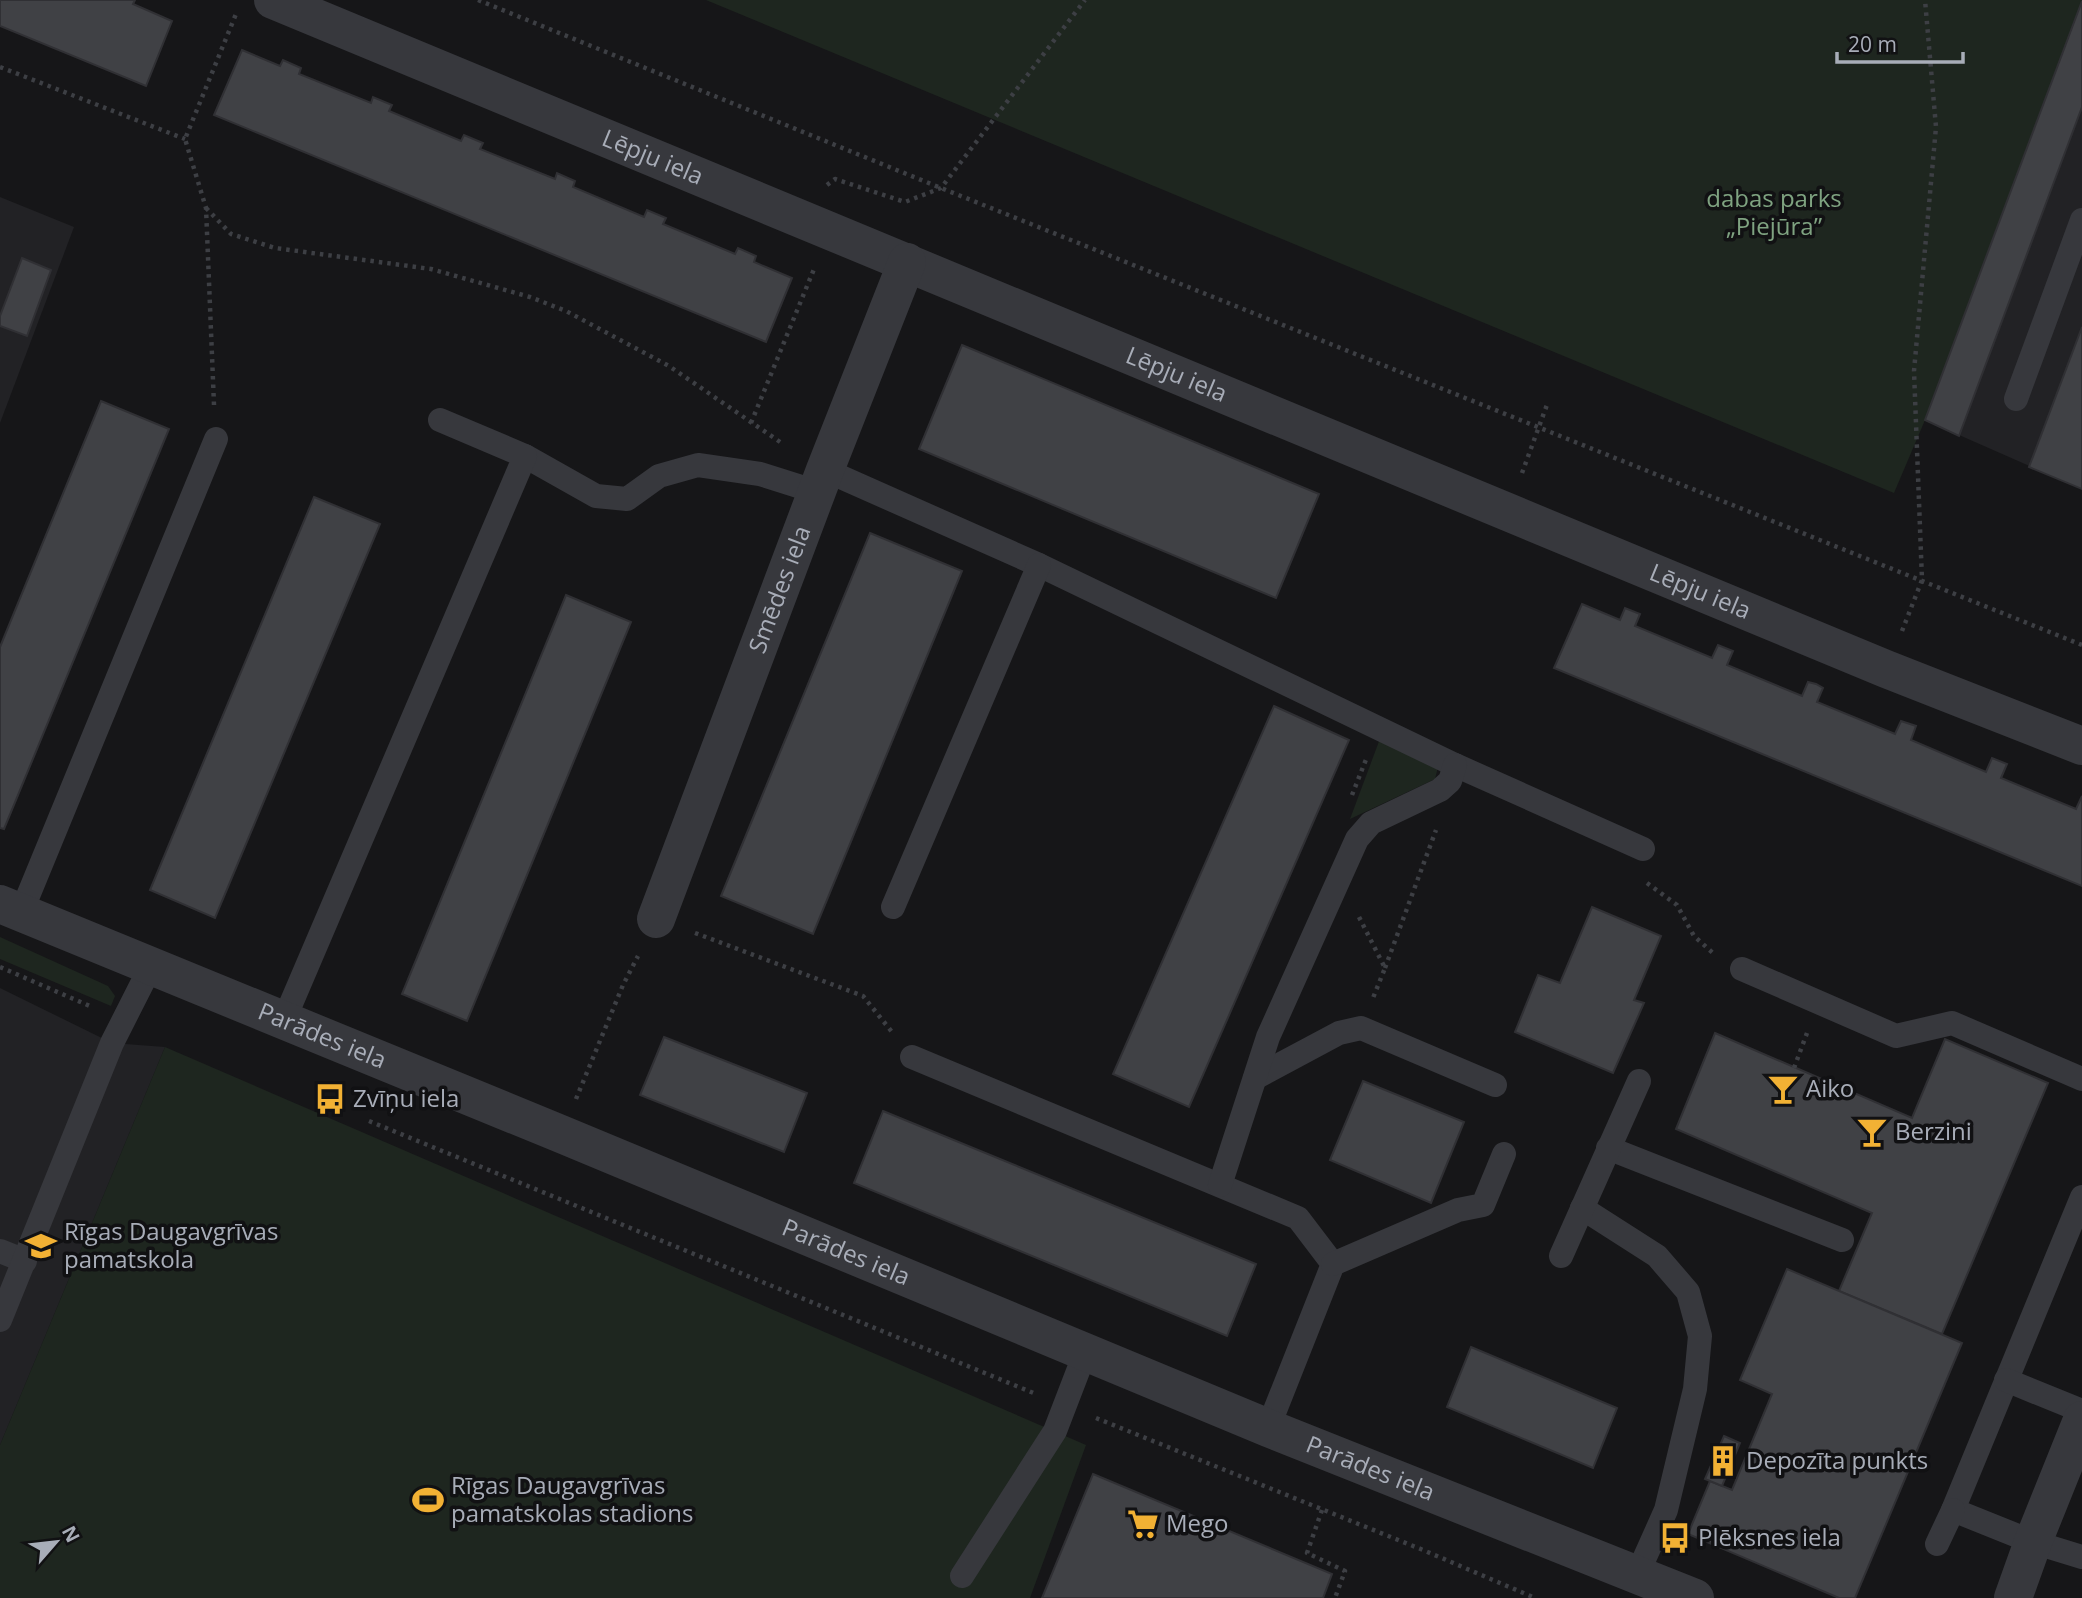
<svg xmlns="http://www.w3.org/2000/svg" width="2082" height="1598" font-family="'Open Sans',sans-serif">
<rect width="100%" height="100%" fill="#161618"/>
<g fill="#222225">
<polygon points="2082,1 2082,489 1925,420"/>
<polygon points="0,197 74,227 0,423"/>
<polygon points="0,988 112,1043 165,1047 0,1445"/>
</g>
<g fill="#1e261f">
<polygon points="706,0 2082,0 2082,1 1925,420 1894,493"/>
<polygon points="1381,736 1438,767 1435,779 1350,819"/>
<polygon points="0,937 108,986 115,996 111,1006 0,959"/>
<polygon points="165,1047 1086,1445 1030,1598 0,1598 0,1445"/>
</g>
<g fill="#404145" stroke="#303034" stroke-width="2">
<polygon points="0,0 135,0 133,4 172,21 146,86 0,26"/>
<polygon points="2082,1 2082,107 1959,436 1925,420"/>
<polygon points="242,50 280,66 283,60 301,68 299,74 371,103 373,97 392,105 389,111 461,141 464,135 483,143 480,149 555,179 557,173 575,181 573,187 644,217 647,210 666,218 663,224 735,254 738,248 756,256 754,262 792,278 766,342 214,115"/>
<polygon points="22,258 51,270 27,336 0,326 0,316"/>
<polygon points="2082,327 2082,489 2029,467"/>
<polygon points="962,345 1319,494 1276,598 919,449"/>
<polygon points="101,401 169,429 4,829 0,828 0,647"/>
<polygon points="314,497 380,524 215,918 150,890"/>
<polygon points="870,533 962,571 813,934 721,896"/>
<polygon points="566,595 631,622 467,1021 402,994"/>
<polygon points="1582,604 1620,620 1625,608 1640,614 1635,626 1712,658 1718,645 1733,651 1727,665 1802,696 1808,682 1816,684 1823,688 1817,702 1895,734 1901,721 1916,726 1911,740 1986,772 1992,758 2007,764 2001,778 2076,809 2082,796 2082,886 1554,668"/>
<polygon points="1274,706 1349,740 1189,1107 1113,1074"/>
<polygon points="1592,907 1661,936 1634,1000 1644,1003 1613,1073 1515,1032 1538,975 1560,983"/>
<polygon points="1715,1033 1912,1118 1945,1039 2048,1083 1942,1334 1839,1291 1872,1213 1676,1129"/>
<polygon points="664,1037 807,1093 784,1152 640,1095"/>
<polygon points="1363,1081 1464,1122 1431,1203 1330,1160"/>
<polygon points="883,1111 1256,1264 1227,1336 854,1183"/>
<polygon points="1787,1269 1962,1343 1855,1598 1839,1598 1688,1534 1710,1481 1732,1490 1772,1394 1740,1380"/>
<polygon points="1471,1347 1617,1408 1593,1468 1447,1407"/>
<polygon points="1724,1436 1740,1443 1722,1486 1705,1479"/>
<polygon points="1093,1474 1332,1574 1323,1598 1042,1598"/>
</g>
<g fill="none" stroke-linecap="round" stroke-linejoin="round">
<g stroke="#3d3f44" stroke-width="4.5" stroke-dasharray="3.5 5" stroke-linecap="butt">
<polyline points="478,0 941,188 2082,645"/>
<polyline points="0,67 185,139"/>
<polyline points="827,185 835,179 905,202 941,188 1085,0"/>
<polyline points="206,208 231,234 275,248 431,269 530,297 566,311 669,366 783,444"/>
<polyline points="214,405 206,208 185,139 236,14"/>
<polyline points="751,423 814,269"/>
<polyline points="1522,473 1548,402"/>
<polyline points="1902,631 1922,580 1914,371 1936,127 1925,0"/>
<polyline points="1352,795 1367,757"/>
<polyline points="1647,883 1677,905 1694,936 1714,954"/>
<polyline points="1359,917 1385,968 1373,998"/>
<polyline points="695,933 863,996 892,1032"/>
<polyline points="0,967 92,1007"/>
<polyline points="1385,968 1436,830"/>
<polyline points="1794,1068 1807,1033"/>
<polyline points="576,1099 623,985 638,956"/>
<polyline points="369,1121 1036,1394"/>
<polyline points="1096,1418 1423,1550 1535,1598"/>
<polyline points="1322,1510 1307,1553 1345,1571 1335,1598"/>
</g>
<g stroke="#37383d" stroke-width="24">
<polyline points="2016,399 2082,220"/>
<polyline points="525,456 596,496 627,499 659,476 698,465 760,474 817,492"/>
<polyline points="825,470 1039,565 1455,765 1643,849"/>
<polyline points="893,907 1039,565"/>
<polyline points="21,913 216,439"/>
<polyline points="1742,969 1896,1036 1952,1023 2082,1079"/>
<polyline points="284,1020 525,456 440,420"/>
<polyline points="912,1057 1298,1218 1333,1264 1268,1428"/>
<polyline points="1255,1078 1339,1033 1361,1028 1495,1085"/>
<polyline points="1608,1148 1842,1240"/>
<polyline points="1220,1185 1268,1037 1357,839 1371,823 1440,790 1450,781 1455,765"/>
<polyline points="2082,1197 1953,1510 2033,1542 2082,1557"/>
<polyline points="1582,1208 1657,1256 1688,1292 1700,1336 1695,1389 1666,1510 1637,1575"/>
<polyline points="0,1251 25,1261"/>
<polyline points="1561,1256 1639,1081"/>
<polyline points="1333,1264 1458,1210 1483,1205 1504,1154"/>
<polyline points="0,1320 112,1043 151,966"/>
<polyline points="2006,1380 2082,1411"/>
<polyline points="1937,1544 1953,1510"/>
<polyline points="962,1576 1055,1431 1085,1353"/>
</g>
<g stroke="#37383d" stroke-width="38">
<path id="s1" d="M273,0l1613,669 196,77"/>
<path id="s2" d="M656,919l169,-449 82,-208"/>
<polyline points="2013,1598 2033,1542 2082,1420"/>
</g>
<path stroke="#37383d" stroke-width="38" id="s3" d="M0,904l561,230 707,294 427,170"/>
</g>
<defs>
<symbol id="bar-bare" viewBox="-9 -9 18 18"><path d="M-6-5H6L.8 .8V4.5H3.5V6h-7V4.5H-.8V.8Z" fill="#f2b134" stroke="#111113" stroke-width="2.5" paint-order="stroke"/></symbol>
<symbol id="bus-bare" viewBox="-9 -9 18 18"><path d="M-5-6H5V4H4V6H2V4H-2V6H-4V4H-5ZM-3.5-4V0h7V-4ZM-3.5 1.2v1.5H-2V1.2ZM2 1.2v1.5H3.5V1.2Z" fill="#f2b134" stroke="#111113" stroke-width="2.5" paint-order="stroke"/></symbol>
<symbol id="school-bare" viewBox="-9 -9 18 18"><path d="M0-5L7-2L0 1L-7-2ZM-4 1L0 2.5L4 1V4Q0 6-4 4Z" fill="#f2b134" stroke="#111113" stroke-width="2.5" paint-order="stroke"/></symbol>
<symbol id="building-bare" viewBox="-9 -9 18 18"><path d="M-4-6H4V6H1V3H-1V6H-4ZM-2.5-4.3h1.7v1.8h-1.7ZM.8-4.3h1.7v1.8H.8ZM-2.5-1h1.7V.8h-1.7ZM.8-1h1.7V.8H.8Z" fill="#f2b134" stroke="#111113" stroke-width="2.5" paint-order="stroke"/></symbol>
<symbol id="stadium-bare" viewBox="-9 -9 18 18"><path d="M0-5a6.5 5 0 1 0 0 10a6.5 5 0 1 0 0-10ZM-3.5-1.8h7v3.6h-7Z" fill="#f2b134" stroke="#111113" stroke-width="2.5" paint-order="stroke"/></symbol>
<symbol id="supermarket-bare" viewBox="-9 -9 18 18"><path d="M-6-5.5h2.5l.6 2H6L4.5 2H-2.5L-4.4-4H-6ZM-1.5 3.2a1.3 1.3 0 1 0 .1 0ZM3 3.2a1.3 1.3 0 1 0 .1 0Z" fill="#f2b134" stroke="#111113" stroke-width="2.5" paint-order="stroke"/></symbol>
</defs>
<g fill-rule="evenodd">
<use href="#bar-bare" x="1761" y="1067" width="44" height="44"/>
<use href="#bus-bare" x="308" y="1077" width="44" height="44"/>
<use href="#bar-bare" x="1850" y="1110" width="44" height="44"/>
<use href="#school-bare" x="19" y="1224" width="44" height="44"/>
<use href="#building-bare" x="1701" y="1439" width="44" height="44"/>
<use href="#stadium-bare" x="406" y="1478" width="44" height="44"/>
<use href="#supermarket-bare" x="1121" y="1502" width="44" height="44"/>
<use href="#bus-bare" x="1653" y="1516" width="44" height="44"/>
</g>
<g text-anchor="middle" stroke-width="7" stroke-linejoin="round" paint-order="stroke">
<g font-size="24" fill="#a8adb8" stroke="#111113">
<text dy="8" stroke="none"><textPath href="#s1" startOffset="411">Lēpju iela</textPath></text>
<text dy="8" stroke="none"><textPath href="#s1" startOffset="978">Lēpju iela</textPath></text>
<text dy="8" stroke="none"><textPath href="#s2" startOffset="352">Smēdes iela</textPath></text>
<text dy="8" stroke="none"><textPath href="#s1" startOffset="1545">Lēpju iela</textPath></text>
<text dy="8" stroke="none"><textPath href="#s3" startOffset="348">Parādes iela</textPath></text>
<text dy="8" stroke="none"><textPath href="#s3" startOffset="915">Parādes iela</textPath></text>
<text dy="8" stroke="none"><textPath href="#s3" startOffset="1482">Parādes iela</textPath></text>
</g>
<g font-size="24" fill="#7fa381" stroke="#111113">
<text x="1774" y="207">dabas parks<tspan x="1774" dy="28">„Piejūra”</tspan></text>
</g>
<g font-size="24" fill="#a8adb8" stroke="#111113" text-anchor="start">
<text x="1806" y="1097">Aiko</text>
<text x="353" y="1107">Zvīņu iela</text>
<text x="1895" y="1140">Berzini</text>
<text x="64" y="1240">Rīgas Daugavgrīvas<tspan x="64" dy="28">pamatskola</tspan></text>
<text x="1746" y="1469">Depozīta punkts</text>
<text x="451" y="1494">Rīgas Daugavgrīvas<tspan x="451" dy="28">pamatskolas stadions</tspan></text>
<text x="1166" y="1532">Mego</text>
<text x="1698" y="1546">Plēksnes iela</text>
</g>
</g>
<g transform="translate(56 1542) rotate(62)" stroke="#111113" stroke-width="5" paint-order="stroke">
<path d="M0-5L12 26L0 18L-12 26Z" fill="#a8adb8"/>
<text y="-10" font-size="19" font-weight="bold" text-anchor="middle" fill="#a8adb8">N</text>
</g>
<path d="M1837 52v10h126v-10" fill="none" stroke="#a8adb8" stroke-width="3.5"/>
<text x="1848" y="52" font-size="21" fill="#a8adb8" stroke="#111113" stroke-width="5" paint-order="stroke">20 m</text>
</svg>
